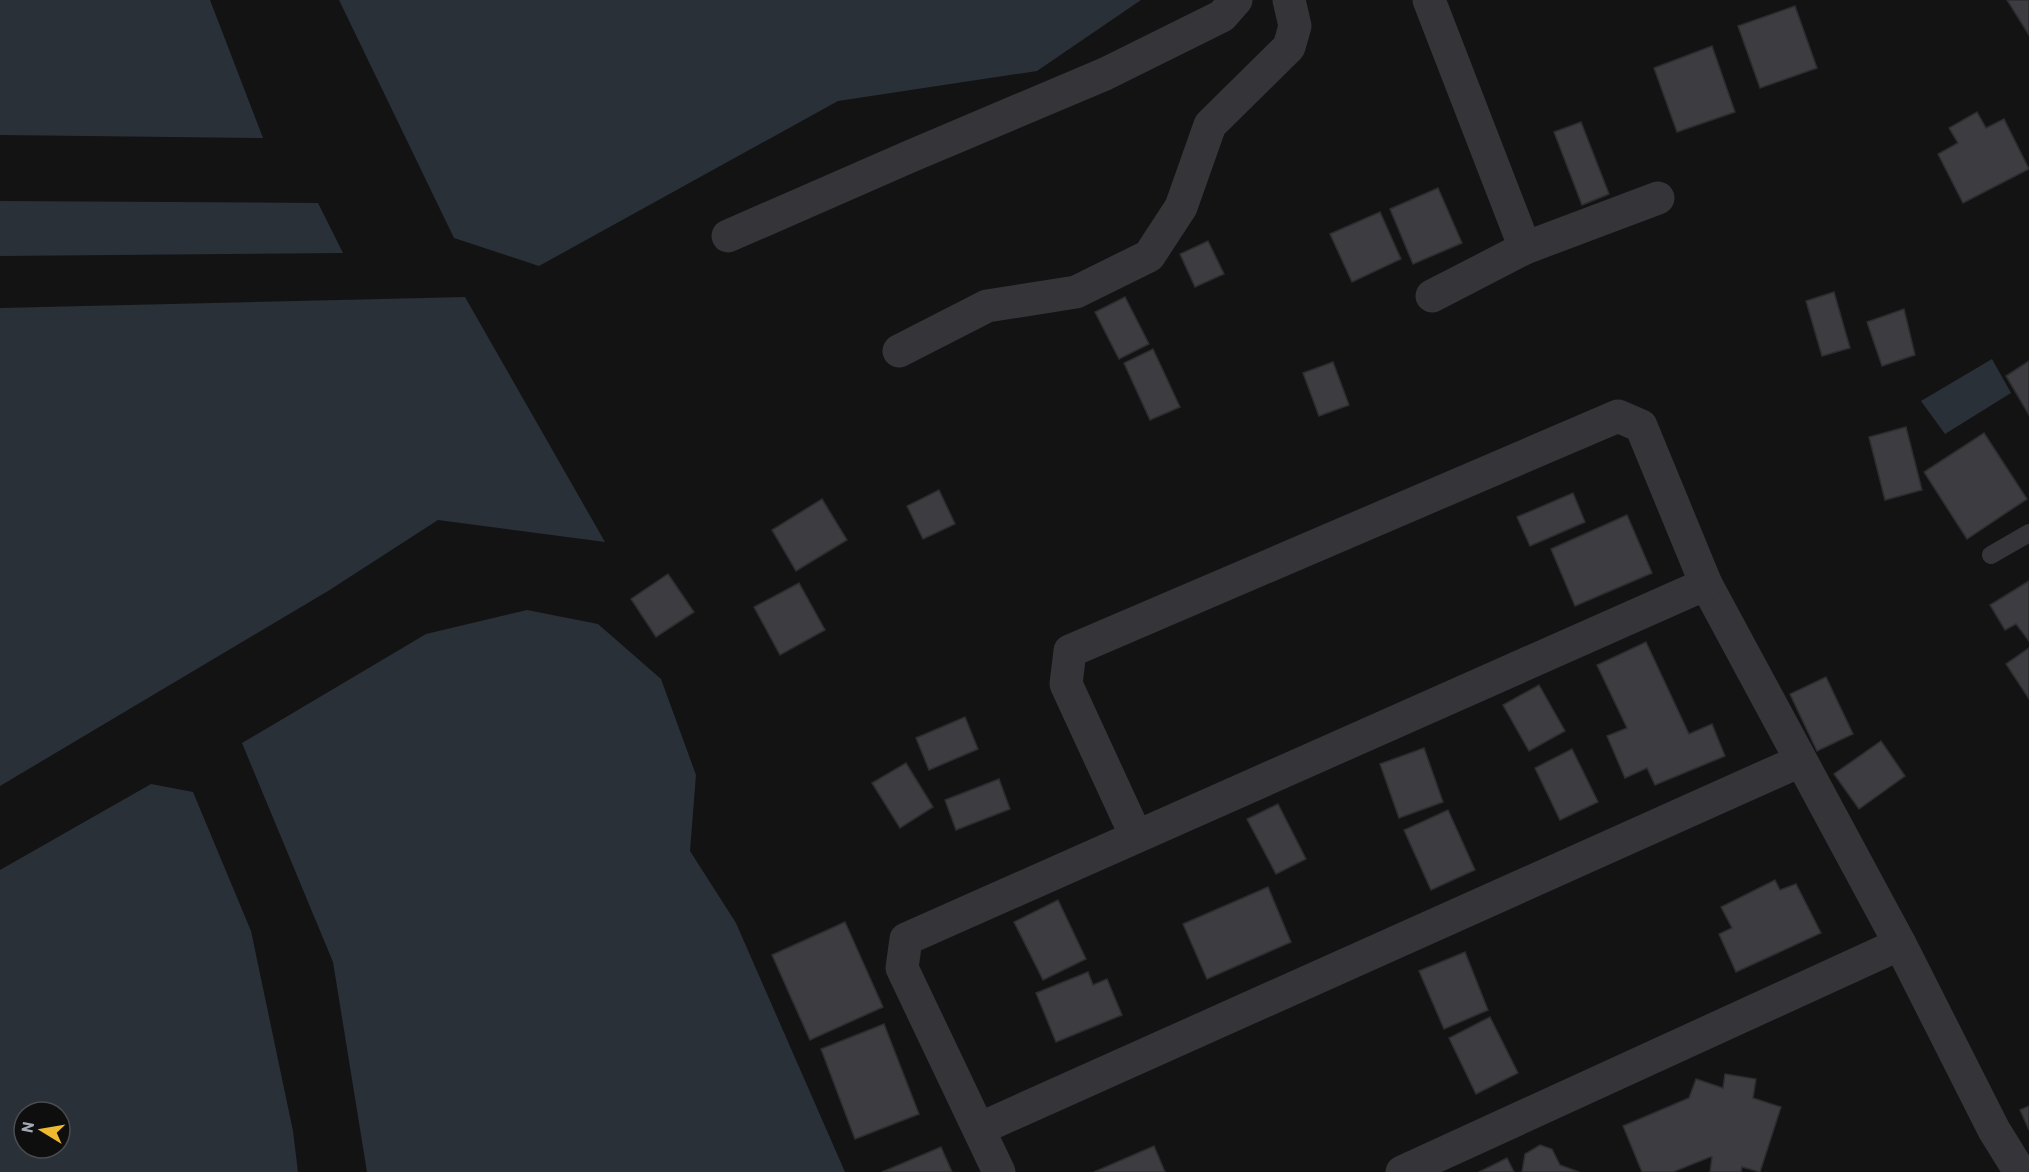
<svg xmlns="http://www.w3.org/2000/svg" width="2029" height="1172" font-family="Barlow,sans-serif">
<rect width="100%" height="100%" fill="#131314"/>
<g fill="#293038" fill-rule="evenodd">
<polygon points="0,0 210,0 263,138 0,135"/>
<polygon points="339,0 1141,0 1037,71 838,101 539,266 454,238"/>
<polygon points="0,201 318,203 343,253 0,256"/>
<polygon points="465,297 605,542 438,520 328,591 0,786 0,308"/>
<polygon points="1992,359 2011,393 1945,434 1921,401"/>
<polygon points="527,610 598,624 661,679 696,775 690,851 736,923 845,1172 367,1172 333,962 242,743 426,634"/>
<path d="M151,784l42,8 58,139 42,200 5,41h-298v-302zM24,1112h36v36h-36z"/>
</g>
<g fill="#3d3d41" stroke="#2d2d30" stroke-width="1.5">
<polygon points="2007,0 2029,0 2029,35"/>
<polygon points="1795,6 1817,68 1760,88 1738,26"/>
<polygon points="1712,46 1735,112 1677,132 1654,68"/>
<polygon points="1977,112 1986,128 2004,119 2029,169 1963,203 1938,154 1958,143 1949,128"/>
<polygon points="1581,122 1609,194 1582,205 1554,132"/>
<polygon points="1438,188 1462,243 1413,264 1390,209"/>
<polygon points="1380,212 1401,259 1352,282 1330,234"/>
<polygon points="1208,241 1224,274 1195,287 1180,254"/>
<polygon points="1834,292 1850,348 1822,356 1806,301"/>
<polygon points="1125,297 1149,344 1119,359 1095,312"/>
<polygon points="1904,309 1915,355 1882,366 1867,322"/>
<polygon points="1153,349 1180,407 1150,420 1124,363"/>
<polygon points="2029,361 2029,415 2006,376"/>
<polygon points="1333,362 1349,405 1319,416 1303,373"/>
<polygon points="1906,427 1922,490 1885,500 1869,437"/>
<polygon points="1984,433 2027,499 1967,539 1924,472"/>
<polygon points="939,490 955,524 923,539 907,506"/>
<polygon points="1573,493 1585,522 1530,546 1517,517"/>
<polygon points="822,499 847,540 796,571 772,530"/>
<polygon points="1627,515 1652,573 1575,606 1551,549"/>
<polygon points="668,574 694,612 656,637 631,599"/>
<polygon points="2029,581 2029,641 2016,624 2005,630 1990,605"/>
<polygon points="799,583 825,630 780,655 754,607"/>
<polygon points="1646,642 1689,734 1712,724 1725,756 1655,785 1647,768 1625,778 1607,736 1627,728 1597,665"/>
<polygon points="2029,648 2029,699 2006,664"/>
<polygon points="1826,677 1853,734 1817,751 1790,694"/>
<polygon points="1539,685 1565,731 1529,751 1503,705"/>
<polygon points="965,717 978,749 929,770 916,738"/>
<polygon points="1881,741 1905,776 1859,809 1834,774"/>
<polygon points="1424,748 1443,802 1399,818 1380,764"/>
<polygon points="1572,749 1598,802 1560,820 1535,768"/>
<polygon points="906,763 933,807 900,828 872,783"/>
<polygon points="999,779 1010,809 956,830 945,800"/>
<polygon points="1278,804 1306,859 1276,874 1247,819"/>
<polygon points="1448,810 1475,870 1431,890 1404,830"/>
<polygon points="1775,880 1780,890 1796,884 1821,933 1736,972 1719,934 1732,928 1721,907"/>
<polygon points="1268,887 1291,942 1207,979 1183,924"/>
<polygon points="1058,900 1086,959 1043,980 1014,922"/>
<polygon points="845,922 883,1007 810,1040 772,955"/>
<polygon points="1465,952 1488,1010 1444,1029 1419,971"/>
<polygon points="1088,972 1093,985 1107,979 1122,1015 1056,1042 1036,993"/>
<polygon points="1490,1017 1518,1073 1476,1094 1449,1038"/>
<polygon points="884,1024 919,1114 855,1139 821,1049"/>
<polygon points="1725,1074 1756,1079 1753,1098 1781,1107 1760,1172 1742,1167 1741,1172 1710,1172 1712,1157 1710,1157 1673,1172 1642,1172 1623,1126 1689,1098 1696,1079 1723,1088"/>
<polygon points="2029,1106 2029,1130 2020,1110"/>
<polygon points="1540,1145 1552,1149 1560,1165 1579,1172 1522,1172 1525,1154"/>
<polygon points="1154,1146 1165,1172 1094,1172"/>
<polygon points="941,1147 952,1172 882,1172"/>
<polygon points="1507,1158 1514,1172 1479,1172"/>
</g>
<g fill="none" stroke-linecap="round" stroke-linejoin="round">
<polyline stroke="#343439" stroke-width="18" points="1991,555 2029,533"/>
<g stroke="#343439" stroke-width="33">
<polyline points="1429,0 1525,248"/>
<polyline points="728,236 911,156 1105,74 1222,16 1236,0"/>
<polyline points="1432,296 1525,248 1658,198"/>
<polyline points="899,351 987,306 1076,292 1149,256 1181,207 1210,125 1289,47 1295,26 1289,0"/>
<polyline points="1136,836 1066,684 1070,651 1618,416 1641,426 1706,584 1900,944 1994,1130 2020,1172"/>
<polyline points="979,1129 1800,761"/>
<polyline points="999,1172 902,968 906,939 1706,584"/>
<polyline points="1402,1172 1900,944"/>
</g>
</g>
<g transform="translate(42 1130) rotate(281)"><circle r="28" fill="#0e0e0f" stroke="#4a4c51" stroke-width="1.5"/>
<path d="M0-4.5L10 22L0 15L-10 22Z" fill="#efb930"/>
<text y="-9" font-size="16" font-weight="bold" text-anchor="middle" fill="#a4a8b5">N</text>
</g>
</svg>
